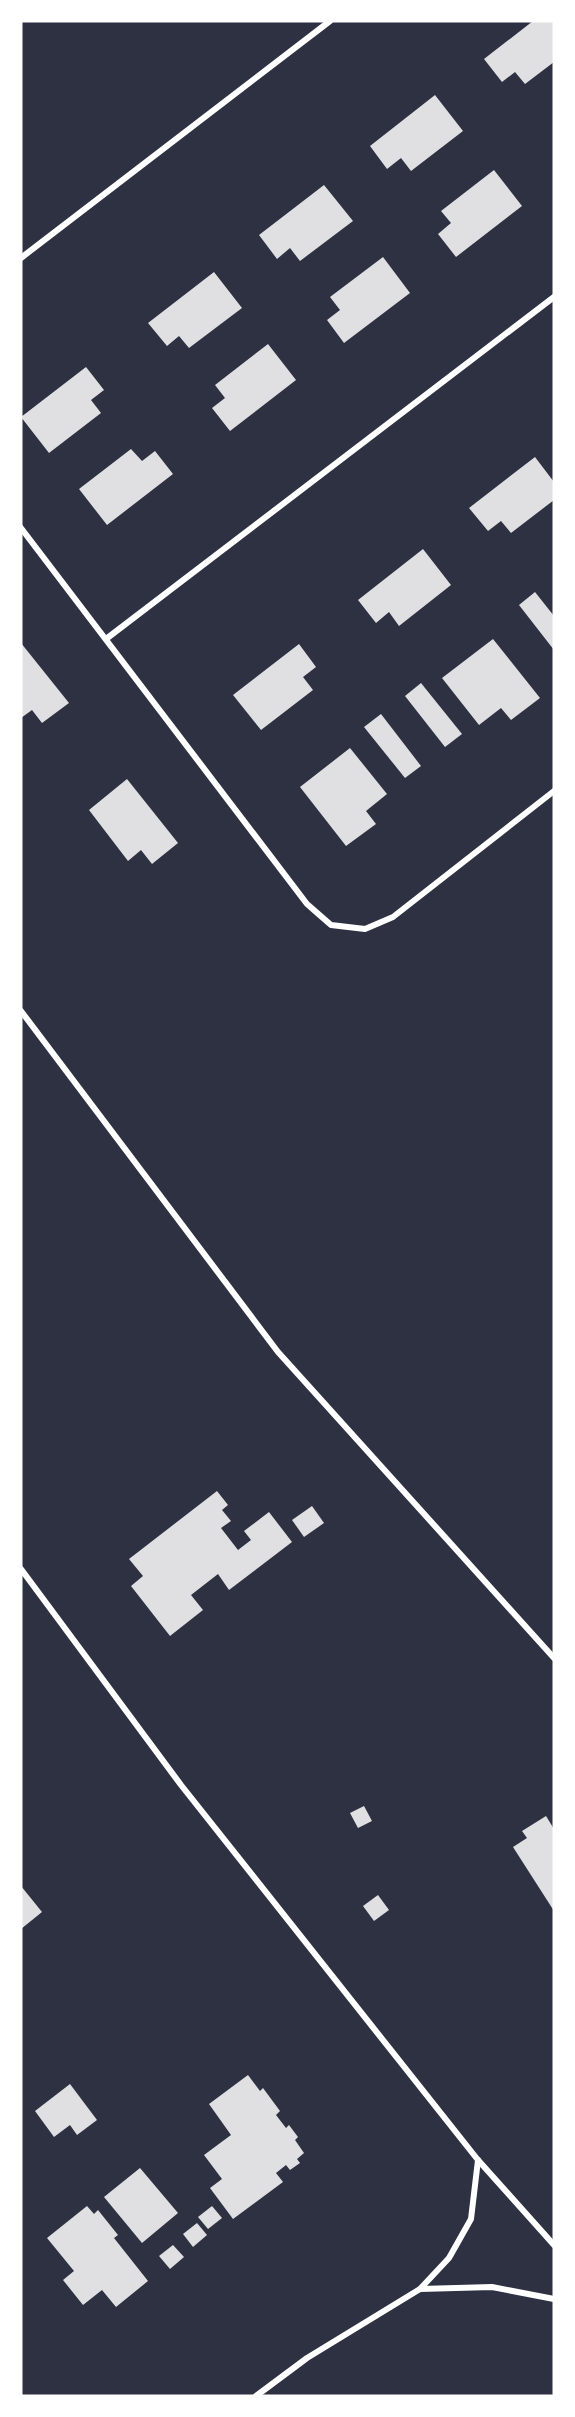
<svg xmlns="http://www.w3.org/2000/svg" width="575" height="2417" font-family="'Archivo Narrow',sans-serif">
<rect width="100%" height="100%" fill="#2d3142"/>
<g fill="#e0e0e3">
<polygon points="533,21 554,21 554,62 525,84 515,72 502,82 484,59"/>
<polygon points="435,95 463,131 411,171 401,158 387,169 370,146"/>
<polygon points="494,170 522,206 456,257 438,234 451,223 441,211"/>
<polygon points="324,185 353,221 300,261 290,248 277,259 259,235"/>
<polygon points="383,257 410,293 344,343 327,320 340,310 330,297"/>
<polygon points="214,272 242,308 189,348 179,336 167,346 148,323"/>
<polygon points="268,344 296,380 230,431 212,408 225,398 215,385"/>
<polygon points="86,367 104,390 91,400 101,413 49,453 21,417"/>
<polygon points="131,449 142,461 155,451 173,474 107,525 79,489"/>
<polygon points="535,457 554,482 554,500 511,533 501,521 488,531 469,508"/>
<polygon points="423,549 451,585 399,626 389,612 376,623 358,600"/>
<polygon points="535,592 554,616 554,650 519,605"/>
<polygon points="493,639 540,698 511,720 501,708 479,725 442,678"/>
<polygon points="21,643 69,703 42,723 32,710 21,718"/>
<polygon points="299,644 316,667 303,677 313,690 261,730 233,695"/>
<polygon points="421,683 462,734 445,747 405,696"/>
<polygon points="381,714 421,766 405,778 364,727"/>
<polygon points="350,748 387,794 366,811 376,824 346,846 300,787"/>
<polygon points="127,779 178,843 152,864 141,850 128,861 89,810"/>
<polygon points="217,1491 228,1505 222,1510 231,1521 221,1528 238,1550 251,1540 244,1531 269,1512 292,1542 229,1590 218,1574 191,1595 203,1610 170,1636 131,1586 143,1576 129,1559"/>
<polygon points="312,1506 324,1523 304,1537 292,1520"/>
<polygon points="364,1806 372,1821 358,1828 350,1813"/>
<polygon points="546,1816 554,1829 554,1911 513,1847 527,1838 522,1831"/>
<polygon points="21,1886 42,1912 21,1929"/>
<polygon points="378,1895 389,1910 374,1921 363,1906"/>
<polygon points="248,2075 260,2091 263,2088 280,2111 276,2115 286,2128 289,2125 298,2137 295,2140 304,2153 297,2159 300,2163 290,2170 286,2165 276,2173 283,2182 233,2219 210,2188 222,2179 204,2155 231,2135 209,2104"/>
<polygon points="70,2084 97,2120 77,2135 70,2125 54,2137 35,2111"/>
<polygon points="140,2168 178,2213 142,2243 104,2197"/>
<polygon points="87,2206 94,2214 98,2210 118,2235 114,2238 148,2281 116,2307 102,2290 83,2305 63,2280 74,2271 47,2238"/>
<polygon points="212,2206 222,2218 208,2229 198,2217"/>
<polygon points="197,2223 207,2235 193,2247 183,2234"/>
<polygon points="173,2245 184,2257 170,2269 159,2256"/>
</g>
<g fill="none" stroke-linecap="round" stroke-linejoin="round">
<g stroke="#fff" stroke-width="6">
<polyline points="21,258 330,21"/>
<polyline points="21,528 307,904 331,925 365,929 393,917 554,791"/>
<polyline points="106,639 554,297"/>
<polyline points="21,1011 278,1352 554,1658"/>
<polyline points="21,1569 181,1785 478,2160 554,2245"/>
<polyline points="420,2289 449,2258 471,2219 478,2160"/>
<polyline points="256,2396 307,2358 420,2289 492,2287 554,2299"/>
</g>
</g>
<rect width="575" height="2417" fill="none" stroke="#ffffff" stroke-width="45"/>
</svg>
